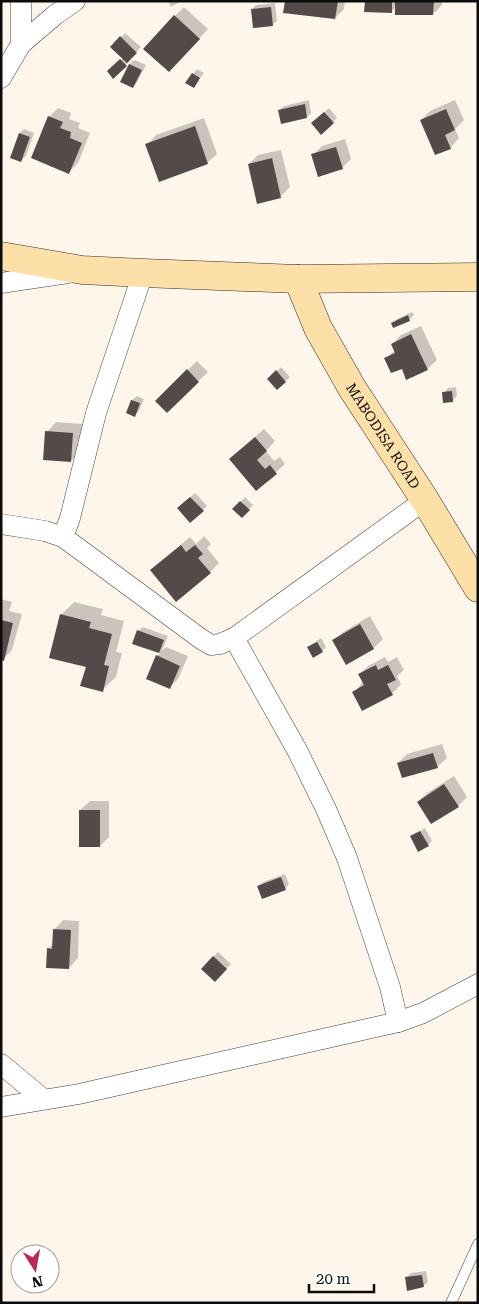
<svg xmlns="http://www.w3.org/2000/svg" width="479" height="1304" font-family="'Roboto Serif',serif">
<rect width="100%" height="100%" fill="#fff6eb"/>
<g fill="#0003">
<polygon points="168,1 181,1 171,7"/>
<polygon points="286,1 345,1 344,9 335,18"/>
<polygon points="366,1 442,1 442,5 433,14 396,7 391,12"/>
<polygon points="275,3 277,21 272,25 252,9 256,5"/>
<polygon points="184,7 208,29 178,62 175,16"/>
<polygon points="125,33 141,47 129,60 130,61 113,77 108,71 123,58 112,47"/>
<polygon points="135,60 146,65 137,82 133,87 122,81 131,62"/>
<polygon points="197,69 204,73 193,86 187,83"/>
<polygon points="309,100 311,113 307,117 279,110 284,106"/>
<polygon points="455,100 464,120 455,129 459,138 450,148 421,120 430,111"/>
<polygon points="58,108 71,113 69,119 80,123 78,128 90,133 78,163 69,172 49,117"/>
<polygon points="329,108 337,118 321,133 317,119"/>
<polygon points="204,118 217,154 207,163 147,145 156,135"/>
<polygon points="24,129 34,133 26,156 21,161 20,133"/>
<polygon points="345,139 351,159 342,168 313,155 322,146"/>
<polygon points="281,150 290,187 280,197 249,164 258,155"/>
<polygon points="412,312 414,315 409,320 393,323 397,319"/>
<polygon points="421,326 437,360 427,369 407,378 402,367 386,358 395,350 392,344 401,335"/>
<polygon points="197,361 208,372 167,411 156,401"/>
<polygon points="281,367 290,377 277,389 269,379"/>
<polygon points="456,387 457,396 452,401 444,393 448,388"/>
<polygon points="137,396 144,399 139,411 135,415 127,412 132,400"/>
<polygon points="56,422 82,424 80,452 71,461 47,432"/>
<polygon points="264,429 275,441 266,451 274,461 280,457 285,464 256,490 230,459"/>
<polygon points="195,493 207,506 203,510 183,504"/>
<polygon points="245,497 253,505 242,517 234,509"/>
<polygon points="204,536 211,544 207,548 219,563 210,572 161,561 190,537 196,544"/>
<polygon points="1,599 12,602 9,611 22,614 12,650 3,659 1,659"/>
<polygon points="74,602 103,609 101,615 124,621 116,652 122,653 116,677 102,690 87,666 61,615"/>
<polygon points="370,616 383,639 374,648 347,663 334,641 343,632"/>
<polygon points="143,627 168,636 162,651 166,647 188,656 178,679 169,688 157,656 160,653 134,643 138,631"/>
<polygon points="321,638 326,647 322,651 308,647"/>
<polygon points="385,657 388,662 397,657 404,670 397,676 401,684 392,694 354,692 363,682 359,675 368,666"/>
<polygon points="442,744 447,758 437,767 398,763 407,754"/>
<polygon points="454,776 467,797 458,806 432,823 418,802 427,793"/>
<polygon points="90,801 109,801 109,837 100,846 80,810"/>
<polygon points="425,828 432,841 428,845 411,837"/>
<polygon points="285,874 289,884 285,889 259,887 263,882"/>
<polygon points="63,920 79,921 78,958 69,968 48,949 53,944 54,930"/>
<polygon points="218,952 231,964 215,980 202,969"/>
<polygon points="426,1271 428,1282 423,1286 406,1278 411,1273"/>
</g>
<g fill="#544a49">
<polygon points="285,1 338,1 335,19 283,13"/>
<polygon points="365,1 392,1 392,13 364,12"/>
<polygon points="395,1 434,1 433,15 395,15"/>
<polygon points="271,7 273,26 253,28 251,9"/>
<polygon points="174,15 200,39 169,72 143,49"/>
<polygon points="120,36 137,53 127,63 110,47"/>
<polygon points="120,59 127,66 113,79 107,71"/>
<polygon points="129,64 142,70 133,88 120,82"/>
<polygon points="192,73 200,78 194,88 185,83"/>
<polygon points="305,104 307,118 281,124 278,110"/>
<polygon points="446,109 455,130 445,135 451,149 435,155 420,120"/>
<polygon points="324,112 334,123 321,135 311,123"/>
<polygon points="48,116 63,122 60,128 71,132 70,138 82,143 69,174 31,158"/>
<polygon points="195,126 208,164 159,182 145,144"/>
<polygon points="19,133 30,137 21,162 10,158"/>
<polygon points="336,147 343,169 318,177 311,154"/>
<polygon points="272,158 281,198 257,204 248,164"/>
<polygon points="408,315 410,321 393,328 391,323"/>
<polygon points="411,334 428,370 406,380 402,369 391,373 384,358 395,353 391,344"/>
<polygon points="187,369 199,382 167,413 155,401"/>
<polygon points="276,370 286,382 277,390 267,379"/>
<polygon points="452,391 453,402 443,403 442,392"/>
<polygon points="131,400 140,403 135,417 126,413"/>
<polygon points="45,431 73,433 71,462 43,460"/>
<polygon points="255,437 267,451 257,460 265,469 270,465 277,474 256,491 229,459"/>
<polygon points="190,497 204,511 190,523 177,508"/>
<polygon points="240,501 250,510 242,518 232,509"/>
<polygon points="181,545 186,552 195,545 203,554 198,558 211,573 176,602 150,570"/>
<polygon points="60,614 91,622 89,628 112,634 104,665 109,666 103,692 80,686 86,667 49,658"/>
<polygon points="1,620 13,623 4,661 1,660"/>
<polygon points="360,624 374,649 346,665 332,640"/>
<polygon points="137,630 164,640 159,653 132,644"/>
<polygon points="317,642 323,652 313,658 307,647"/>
<polygon points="156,655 180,666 170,689 146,679"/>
<polygon points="376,665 378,670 388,665 396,680 387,684 393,695 362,711 352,692 364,685 358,674"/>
<polygon points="433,753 438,768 402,778 397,763"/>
<polygon points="444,784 459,807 431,824 417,802"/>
<rect x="79" y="810" width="21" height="37"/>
<polygon points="420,831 429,846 418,852 410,836"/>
<polygon points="281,877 286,890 262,899 257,886"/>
<polygon points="53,929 71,930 69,969 46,968 47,948 52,949"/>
<polygon points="213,956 227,969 215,982 201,969"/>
<polygon points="422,1275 424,1287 407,1291 405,1277"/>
</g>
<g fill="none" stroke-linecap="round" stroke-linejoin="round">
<defs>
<polyline id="lane" points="451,1303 478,1244"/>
<g id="street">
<polyline points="21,1 21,44"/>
<polyline points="1,78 21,44 55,15 75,1"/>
<polyline points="1,283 68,273"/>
<polyline points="1,524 45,531 63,537 70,518 96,413 143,273"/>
<polyline points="63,537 201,639 211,645 220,644 234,638 425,500"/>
<polyline points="234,638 297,750 326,809 347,858 390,987 398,1022"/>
<polyline points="1,1064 43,1099"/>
<polyline points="1,1107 79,1094 398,1022 423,1013 478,984"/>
</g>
<g id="secondary">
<polyline points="1,256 82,270 143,273 298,279 478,277"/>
<path id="s1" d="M298,279l20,49 34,60 73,112 53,88"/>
</g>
</defs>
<use href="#lane" stroke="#3f3f3f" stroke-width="11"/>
<use href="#street" stroke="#3f3f3f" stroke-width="21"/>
<use href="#secondary" stroke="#2e2e2e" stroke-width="29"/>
<use href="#lane" stroke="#fff" stroke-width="10"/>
<use href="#street" stroke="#fff" stroke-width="20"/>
<use href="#secondary" stroke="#fddfa8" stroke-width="28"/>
</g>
<g text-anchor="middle" stroke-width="5" stroke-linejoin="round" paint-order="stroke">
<g font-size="14" fill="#0c0c0c" stroke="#fff">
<text dy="5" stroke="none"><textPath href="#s1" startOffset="179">MABODISA ROAD</textPath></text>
</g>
</g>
<rect width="479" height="1304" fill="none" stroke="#0c0c0c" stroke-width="5"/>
<g transform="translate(35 1269) rotate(169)"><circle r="24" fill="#ffffff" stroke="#9e9e9e"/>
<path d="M0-4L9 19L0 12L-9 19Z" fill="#b82852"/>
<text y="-8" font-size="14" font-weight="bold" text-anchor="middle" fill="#0c0c0c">N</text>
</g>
<path d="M309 1284v8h65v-8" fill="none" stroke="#0c0c0c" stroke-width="2.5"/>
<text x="316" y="1284" font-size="15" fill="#0c0c0c" stroke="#ffffff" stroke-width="4" paint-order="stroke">20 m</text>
</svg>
